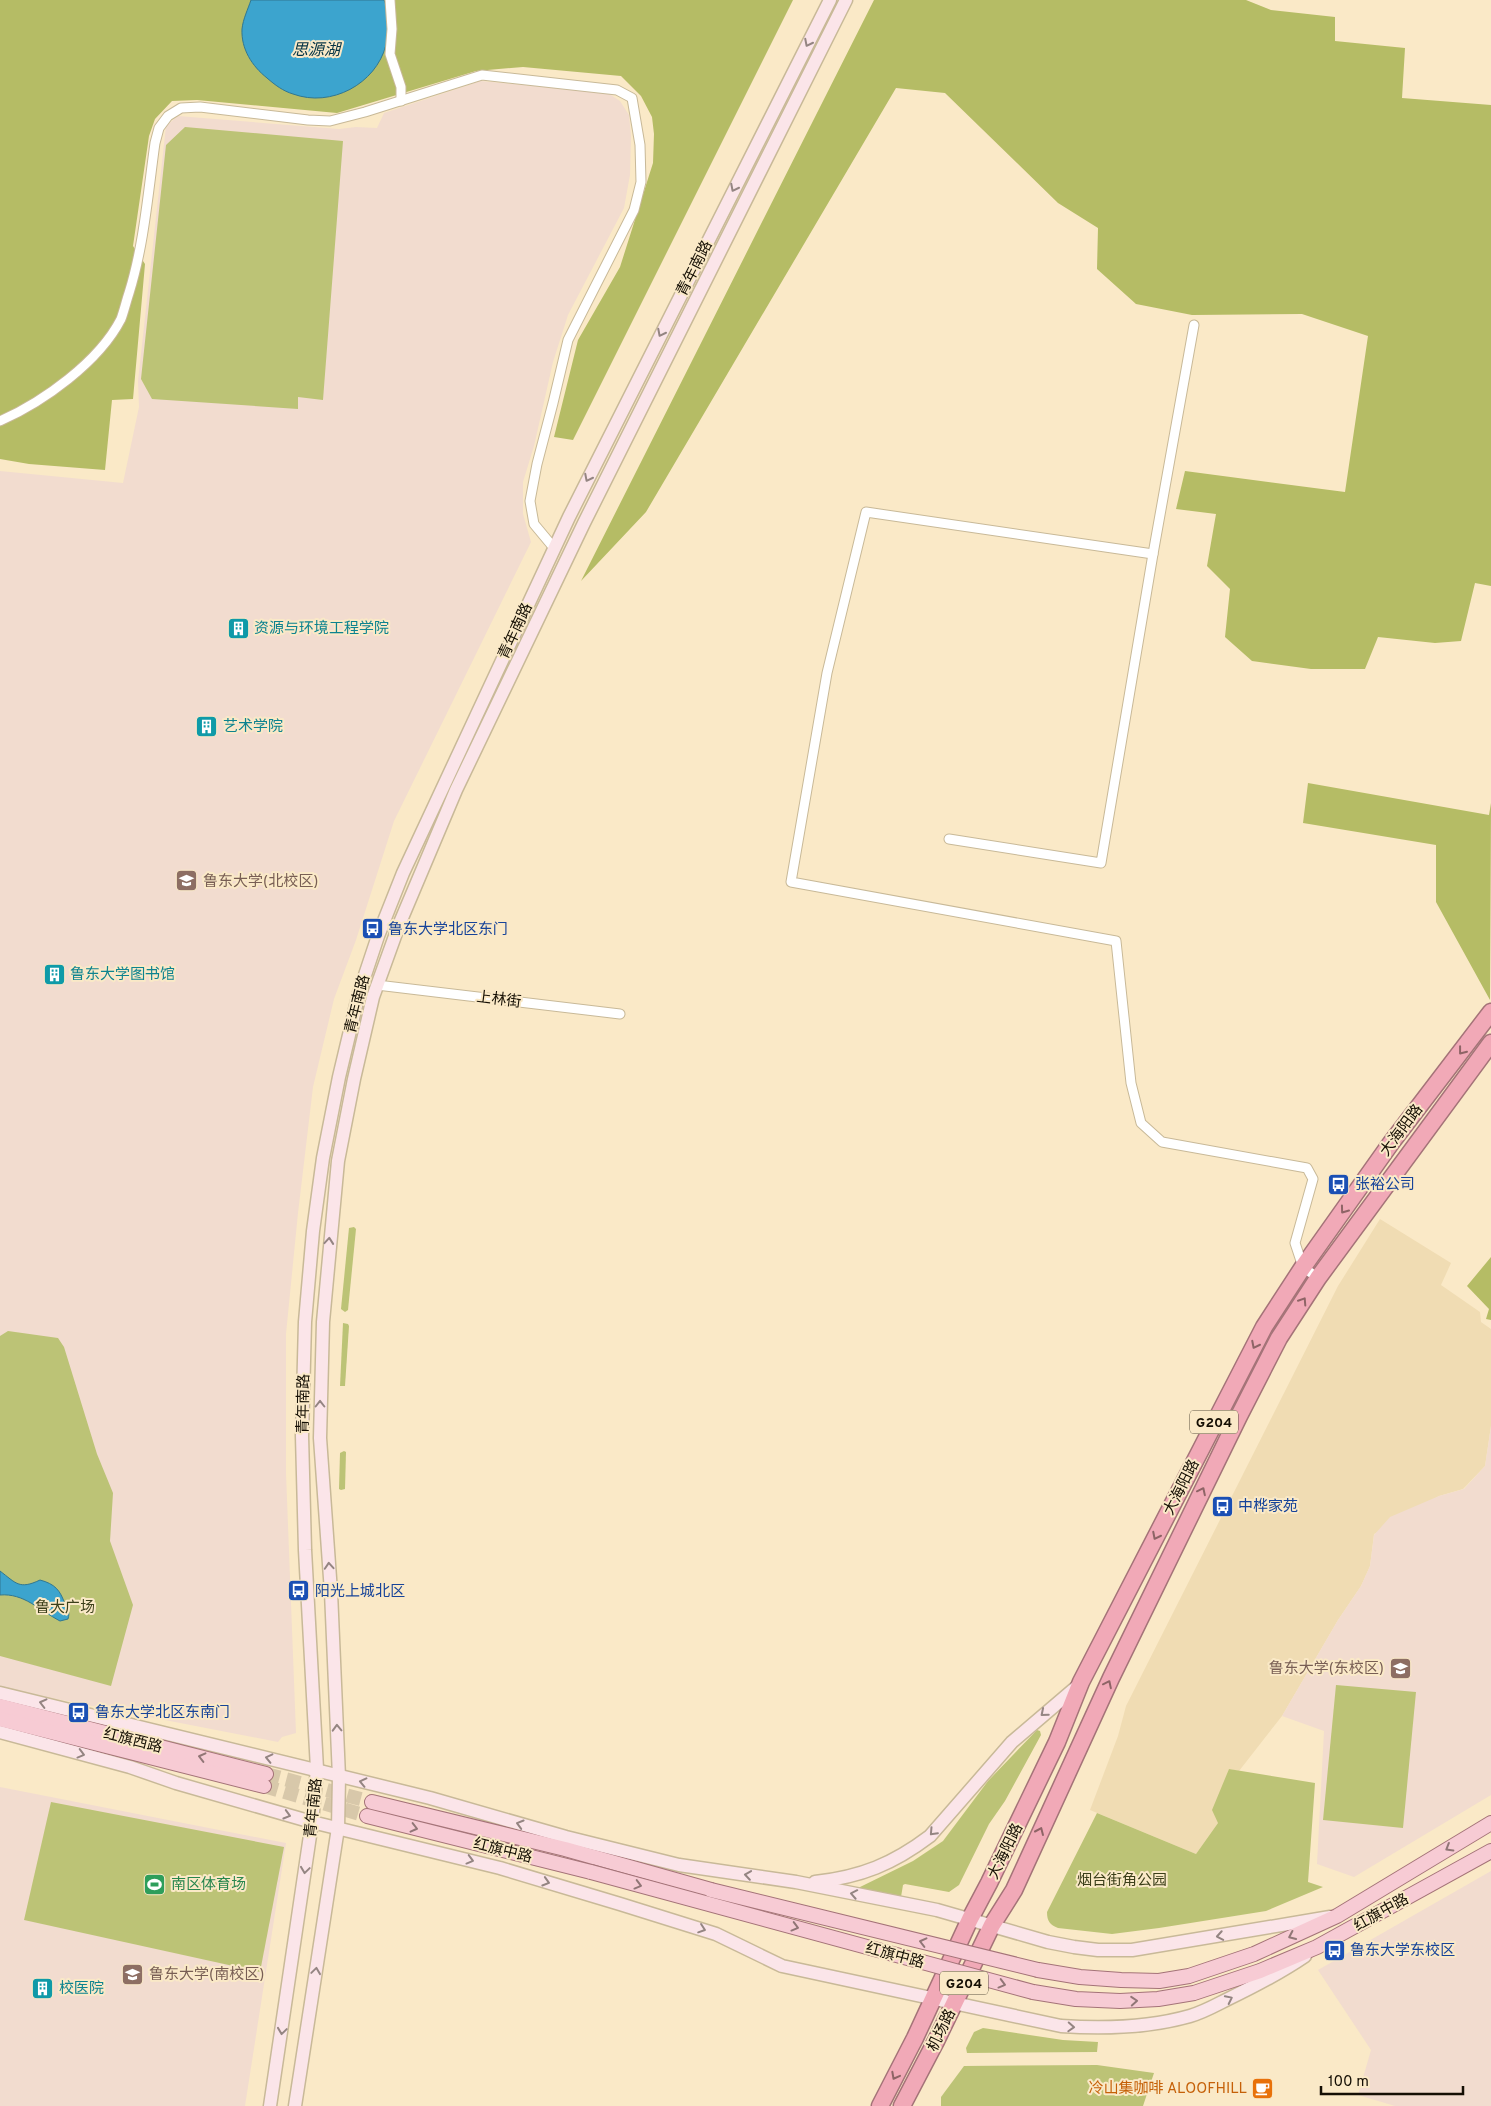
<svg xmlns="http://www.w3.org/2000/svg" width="1491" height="2106" font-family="Overpass,'Noto Sans SC',sans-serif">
<rect width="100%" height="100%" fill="#fae9c7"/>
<polygon fill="#f0dcb3" points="1380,1219 1451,1263 1441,1285 1480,1312 1481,1322 1491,1329 1491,1426 1485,1466 1463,1489 1439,1496 1374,1534 1370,1566 1361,1586 1338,1620 1282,1716 1239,1771 1229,1769 1218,1823 1196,1854 1090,1810 1118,1736 1126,1706 1338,1286"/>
<g fill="#f2dccf">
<polygon points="481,81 608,93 620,101 629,115 631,136 630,175 624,208 568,315 553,362 534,446 523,482 523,514 531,542 394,821 356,940 334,999 313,1087 298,1213 286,1334 286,1473 296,1733 282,1737 278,1742 0,1688 0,471 123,483 139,407 138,381 166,126 178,116 339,129 356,127 377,128 384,113"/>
<polygon points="1491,1426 1491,1795 1354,1877 1317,1864 1324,1731 1282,1716 1338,1620 1361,1586 1370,1566 1374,1535 1390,1517 1439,1496 1464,1489 1485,1466"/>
<polygon points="0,1787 286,1843 245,2106 0,2106"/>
<polygon points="1491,1871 1491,2106 1395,2106 1358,2095 1371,2050 1318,1970"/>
</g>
<g fill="#bcc376">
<polygon points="185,127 343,141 323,400 298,397 298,409 152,399 141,379 166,145"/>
<polygon points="354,1227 356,1229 348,1310 345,1312 341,1309 349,1228"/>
<polygon points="343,1323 348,1324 349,1326 345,1386 340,1386"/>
<polygon points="8,1331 58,1338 64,1347 97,1454 113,1493 110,1541 133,1605 111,1686 0,1656 0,1336"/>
<polygon points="344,1451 346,1452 345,1489 341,1490 339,1489 340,1453"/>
<polygon points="1336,1685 1416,1692 1403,1828 1323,1820"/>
<polygon points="1037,1730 1040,1731 1041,1735 1005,1801 989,1824 959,1885 949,1892 905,1884 903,1885 901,1897 858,1888 913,1861 943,1841 988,1781"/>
<path d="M1229,1769l86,14 -7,99 15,5 -57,24 -107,17 -47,6 -54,-6c-8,-3 -11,-7 -11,-16l50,-99 99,41 22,-31 -6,-13z"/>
<polygon points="51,1802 284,1847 260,1972 24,1920"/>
<polygon points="983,2028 1063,2040 1098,2042 1097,2052 967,2053 966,2048 974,2032"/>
<polygon points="1097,2065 1154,2073 1143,2106 941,2106 941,2097 964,2066"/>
</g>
<g fill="#b5bc65">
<polygon points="0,0 793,0 573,440 554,437 578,340 620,267 653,163 654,134 652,117 641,96 621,76 523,67 476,71 337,113 197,100 172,101 155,119 149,136 133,246 145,264 133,399 112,400 105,470 29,464 0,459"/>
<polygon points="874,0 1246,0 1271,10 1335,17 1335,41 1405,48 1402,98 1491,105 1491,586 1475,583 1461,641 1435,643 1378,637 1365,669 1311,669 1252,661 1225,637 1230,589 1207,566 1216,514 1176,509 1185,471 1345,492 1368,336 1302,314 1192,315 1136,304 1097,269 1098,228 1058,203 945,93 896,88 646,512 581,581"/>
<polygon points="1308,783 1489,815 1491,803 1490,1000 1436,902 1436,845 1303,823"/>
<polygon points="1491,1257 1491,1320 1486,1319 1489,1309 1467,1286"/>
</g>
<g fill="#3ca4ce" stroke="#307791">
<path d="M251,0h133c6,13 6,32 2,45 -10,39 -55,63 -93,49 -10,-3 -18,-9 -26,-16 -15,-12 -26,-29 -25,-49 1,-10 6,-20 9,-29z"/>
<path d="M0,1571c16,12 19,19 40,9 15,4 20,10 25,24 3,6 5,8 3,15l-8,2c-21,-11 -36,-28 -60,-26z"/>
</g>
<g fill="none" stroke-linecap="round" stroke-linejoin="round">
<g stroke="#d8c8aa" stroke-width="14" stroke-dasharray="14 7" stroke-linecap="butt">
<polyline points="266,1774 372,1802"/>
<polyline points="264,1786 367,1816"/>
</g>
<defs>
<g id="street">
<polyline points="390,0 392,29 390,54 401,87 401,101"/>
<path d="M0,421c43,-19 99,-59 121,-102 3,-8 5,-17 8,-26 15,-48 19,-100 26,-150l4,-15 9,-12 13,-8 19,-1 108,13 22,1 35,-9 117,-37 135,15 15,8 8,47 1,37 -7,28 -66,130 -15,63 -16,61 -7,37 4,23 20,24"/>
<polyline points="1153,554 866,512 827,673 791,882 1116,941 1131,1083 1141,1123 1162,1142 1307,1168 1313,1179 1295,1243 1303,1267 1318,1278"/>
<polyline points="949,839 1101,863 1153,554 1194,325"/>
<polyline points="377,985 620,1014"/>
</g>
<g id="secondary">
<polyline points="0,1693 430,1798 566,1837 679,1865 796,1882 937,1910 1048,1942 1074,1947 1098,1950 1132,1950 1330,1917"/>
<path d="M0,1732l130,35 46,16 136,39 188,46 120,36 96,30 66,32 279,60c44,3 87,2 129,-10 14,-4 26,-11 38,-17 27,-13 52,-26 77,-43"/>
<path d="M815,1882c46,-5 78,-18 115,-46l82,-94 68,-58"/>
<polyline points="270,2106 312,1822 317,1769 305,1550 302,1436 305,1322 313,1231 323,1158 339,1077 359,993 378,936 403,873 569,517 830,0"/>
<polyline points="295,2106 338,1828 339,1777 331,1592 320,1438 323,1322 338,1161 354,1079 373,997 399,925 456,790 584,523 846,0"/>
</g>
<g id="primary">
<polyline points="0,1706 266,1774"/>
<polyline points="0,1719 264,1786"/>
<polyline points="372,1802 565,1849 711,1890"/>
<polyline points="367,1816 591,1872"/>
<polyline points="1038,1970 1080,1977 1121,1980 1159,1981 1189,1976 1254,1954 1337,1916 1491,1823"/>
<polyline points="1033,1992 1076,1999 1120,2001 1158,1999 1194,1993 1260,1971 1317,1947 1491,1851"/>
</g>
<g id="highway">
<polyline points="880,2106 915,2038 970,1919 989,1883 1057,1742 1081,1682 1264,1327 1303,1267 1391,1143 1491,1012"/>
<polyline points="902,2106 936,2041 992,1925 1014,1890 1111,1678 1239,1416 1279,1338 1318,1278 1491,1043"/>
</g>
</defs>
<use href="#street" stroke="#c8b998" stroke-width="11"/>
<use href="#secondary" stroke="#c8b998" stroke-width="15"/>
<use href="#primary" stroke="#a47378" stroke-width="16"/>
<use href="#highway" stroke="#a47378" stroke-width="19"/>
<use href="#street" stroke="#fff" stroke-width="9"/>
<use href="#secondary" stroke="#fbe5e9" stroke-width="12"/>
<use href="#primary" stroke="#f7cbd4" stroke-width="14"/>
<use href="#highway" stroke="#f1a9b7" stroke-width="16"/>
<defs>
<g id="primary-bridge">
<polyline points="591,1872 1033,1992"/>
<polyline points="711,1890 1038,1970"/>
</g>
</defs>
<use href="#primary-bridge" stroke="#a47378" stroke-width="16" stroke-linecap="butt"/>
<use href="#primary-bridge" stroke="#f7cbd4" stroke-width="14"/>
</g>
<defs><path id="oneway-chevron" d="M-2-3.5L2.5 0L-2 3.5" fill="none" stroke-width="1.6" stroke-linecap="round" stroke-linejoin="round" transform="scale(1.25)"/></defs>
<g stroke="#948582">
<use href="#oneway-chevron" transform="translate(808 43) rotate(117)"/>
<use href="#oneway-chevron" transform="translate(734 188) rotate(117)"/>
<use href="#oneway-chevron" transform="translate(661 333) rotate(117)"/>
<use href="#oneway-chevron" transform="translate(588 478) rotate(117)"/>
<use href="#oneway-chevron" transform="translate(329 1241) rotate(-85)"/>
<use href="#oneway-chevron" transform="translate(320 1404) rotate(-90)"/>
<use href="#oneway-chevron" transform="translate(329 1566) rotate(-94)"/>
<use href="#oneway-chevron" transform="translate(43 1703) rotate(-166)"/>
<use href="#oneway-chevron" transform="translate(1044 1713) rotate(140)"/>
<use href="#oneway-chevron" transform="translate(337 1728) rotate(-92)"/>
<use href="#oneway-chevron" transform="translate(81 1754) rotate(15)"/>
<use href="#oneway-chevron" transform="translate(269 1758) rotate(-167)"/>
<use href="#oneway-chevron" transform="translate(363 1782) rotate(-167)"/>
<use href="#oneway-chevron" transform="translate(287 1815) rotate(16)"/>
<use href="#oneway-chevron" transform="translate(520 1824) rotate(-164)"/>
<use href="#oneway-chevron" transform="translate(933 1832) rotate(133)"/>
<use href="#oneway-chevron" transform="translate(470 1860) rotate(15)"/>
<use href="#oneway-chevron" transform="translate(305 1870) rotate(98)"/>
<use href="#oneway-chevron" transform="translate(748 1875) rotate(-172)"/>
<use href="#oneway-chevron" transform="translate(546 1882) rotate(17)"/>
<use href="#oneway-chevron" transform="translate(854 1894) rotate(-169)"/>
<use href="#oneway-chevron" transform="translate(702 1929) rotate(19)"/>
<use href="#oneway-chevron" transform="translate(1220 1936) rotate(170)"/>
<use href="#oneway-chevron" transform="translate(316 1971) rotate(-82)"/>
<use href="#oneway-chevron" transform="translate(1229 1999) rotate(-26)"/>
<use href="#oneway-chevron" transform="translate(1071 2027) rotate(3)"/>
<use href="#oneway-chevron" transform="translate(282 2031) rotate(98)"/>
</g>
<g stroke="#8e6466">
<use href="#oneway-chevron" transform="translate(1462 1051) rotate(128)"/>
<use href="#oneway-chevron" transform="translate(1344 1210) rotate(126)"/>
<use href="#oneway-chevron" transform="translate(1303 1301) rotate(-57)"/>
<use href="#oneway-chevron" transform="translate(1255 1345) rotate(117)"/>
<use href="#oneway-chevron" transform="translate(1202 1491) rotate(-64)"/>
<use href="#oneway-chevron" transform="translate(1156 1536) rotate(117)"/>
<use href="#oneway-chevron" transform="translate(1108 1684) rotate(-64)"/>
<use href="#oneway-chevron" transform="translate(1040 1831) rotate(-66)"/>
<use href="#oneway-chevron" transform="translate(895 2076) rotate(118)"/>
</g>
<g stroke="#917676">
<use href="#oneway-chevron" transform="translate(202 1757) rotate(-166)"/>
<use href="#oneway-chevron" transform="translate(414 1828) rotate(14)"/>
<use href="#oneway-chevron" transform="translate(1449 1848) rotate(149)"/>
<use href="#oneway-chevron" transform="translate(638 1885) rotate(15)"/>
<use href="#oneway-chevron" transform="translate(795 1927) rotate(15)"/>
<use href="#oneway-chevron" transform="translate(1292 1936) rotate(155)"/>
<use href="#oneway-chevron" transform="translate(923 1942) rotate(-166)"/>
<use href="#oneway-chevron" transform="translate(1002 1984) rotate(15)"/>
<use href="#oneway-chevron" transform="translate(1134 2001) rotate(-4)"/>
</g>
<defs>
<symbol id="building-square" viewBox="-11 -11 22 22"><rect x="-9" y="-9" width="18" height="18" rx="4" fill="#0f9aa8" stroke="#fae9c7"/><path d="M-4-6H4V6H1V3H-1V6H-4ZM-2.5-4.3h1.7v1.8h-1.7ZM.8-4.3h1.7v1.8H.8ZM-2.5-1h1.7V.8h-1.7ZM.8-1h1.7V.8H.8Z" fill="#fff"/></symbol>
<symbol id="university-square" viewBox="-11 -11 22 22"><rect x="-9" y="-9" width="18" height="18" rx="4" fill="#8d6e63" stroke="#fae9c7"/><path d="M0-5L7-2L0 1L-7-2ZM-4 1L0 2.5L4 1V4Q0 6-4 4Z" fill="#fff"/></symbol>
<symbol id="bus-square" viewBox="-11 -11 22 22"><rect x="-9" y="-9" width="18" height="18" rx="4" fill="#1a4fb4" stroke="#fae9c7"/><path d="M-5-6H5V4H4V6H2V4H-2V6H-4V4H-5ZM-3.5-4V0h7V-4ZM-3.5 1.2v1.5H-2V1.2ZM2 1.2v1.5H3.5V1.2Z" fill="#fff"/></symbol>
<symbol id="stadium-square" viewBox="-11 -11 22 22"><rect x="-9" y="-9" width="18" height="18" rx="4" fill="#2e9e5b" stroke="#fae9c7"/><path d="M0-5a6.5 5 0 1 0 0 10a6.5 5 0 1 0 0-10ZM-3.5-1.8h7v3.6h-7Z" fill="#fff"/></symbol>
<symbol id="cafe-square" viewBox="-11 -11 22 22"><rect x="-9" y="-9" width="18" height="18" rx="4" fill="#e8710a" stroke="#fae9c7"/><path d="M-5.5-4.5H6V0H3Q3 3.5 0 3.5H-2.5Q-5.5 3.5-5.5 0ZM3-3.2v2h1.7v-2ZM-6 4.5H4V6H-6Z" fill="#fff"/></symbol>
</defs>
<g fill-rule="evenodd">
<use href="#building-square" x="226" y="616" width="25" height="25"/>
<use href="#building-square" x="194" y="714" width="25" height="25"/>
<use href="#university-square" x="174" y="868" width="25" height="25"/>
<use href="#bus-square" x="360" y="916" width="25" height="25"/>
<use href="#building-square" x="42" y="962" width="25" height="25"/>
<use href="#bus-square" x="1326" y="1172" width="25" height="25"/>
<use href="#bus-square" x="1210" y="1494" width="25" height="25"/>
<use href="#bus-square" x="286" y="1578" width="25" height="25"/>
<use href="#university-square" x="1388" y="1656" width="25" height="25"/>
<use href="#bus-square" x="66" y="1700" width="25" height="25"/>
<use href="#stadium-square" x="142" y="1872" width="25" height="25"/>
<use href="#bus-square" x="1322" y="1938" width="25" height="25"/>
<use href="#university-square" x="120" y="1962" width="25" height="25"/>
<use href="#building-square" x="30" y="1976" width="25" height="25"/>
<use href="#cafe-square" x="1250" y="2076" width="25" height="25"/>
</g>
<g text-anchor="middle" stroke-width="4" stroke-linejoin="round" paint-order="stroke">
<g fill="#fae9c7" stroke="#5a503e" stroke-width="1">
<rect x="1190" y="1410.5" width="48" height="23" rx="4"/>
<rect x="940" y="1971.5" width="48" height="23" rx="4"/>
</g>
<g font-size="14" font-weight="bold" fill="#150f04">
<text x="1214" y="1427">G204</text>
<text x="964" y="1988">G204</text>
</g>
<g font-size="15" fill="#150f04" stroke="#fae9c7">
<text transform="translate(694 268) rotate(-63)" y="5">青年南路</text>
<text transform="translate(515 631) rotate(-65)" y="5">青年南路</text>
<text transform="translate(499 999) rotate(7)" y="5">上林街</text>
<text transform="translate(357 1004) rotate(-76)" y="5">青年南路</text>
<text transform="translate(1401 1130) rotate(-53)" y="5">大海阳路</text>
<text transform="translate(303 1404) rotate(-89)" y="5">青年南路</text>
<text transform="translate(1181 1487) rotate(-63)" y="5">大海阳路</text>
<text transform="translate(133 1740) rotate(14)" y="5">红旗西路</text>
<text transform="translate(313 1808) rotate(-84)" y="5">青年南路</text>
<text transform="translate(503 1850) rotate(14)" y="5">红旗中路</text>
<text transform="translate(1005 1851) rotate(-64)" y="5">大海阳路</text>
<text transform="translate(1381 1912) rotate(-29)" y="5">红旗中路</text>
<text transform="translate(895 1955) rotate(15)" y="5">红旗中路</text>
<text transform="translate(941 2030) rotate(-64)" y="5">机场路</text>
</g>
<g font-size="15" fill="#0d838f" stroke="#fae9c7" text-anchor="start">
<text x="254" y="633">资源与环境工程学院</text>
<text x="223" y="731">艺术学院</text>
<text x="70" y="979">鲁东大学图书馆</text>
<text x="59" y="1993">校医院</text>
</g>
<g font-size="15" fill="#785e54" stroke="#fae9c7" text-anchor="start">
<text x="203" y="886">鲁东大学(北校区)</text>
<text x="1384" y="1673" text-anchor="end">鲁东大学(东校区)</text>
<text x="149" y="1979">鲁东大学(南校区)</text>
</g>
<g font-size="15" fill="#164399" stroke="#fae9c7" text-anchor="start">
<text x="388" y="934">鲁东大学北区东门</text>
<text x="1355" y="1189">张裕公司</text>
<text x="1238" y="1511">中桦家苑</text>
<text x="315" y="1596">阳光上城北区</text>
<text x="95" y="1717">鲁东大学北区东南门</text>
<text x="1350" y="1955">鲁东大学东校区</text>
</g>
<g font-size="15" fill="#3c3f1a" stroke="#fae9c7">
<text x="65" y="1612">鲁大广场</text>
<text x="1122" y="1885">烟台街角公园</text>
</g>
<g font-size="15" fill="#27864d" stroke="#fae9c7" text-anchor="start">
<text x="171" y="1889">南区体育场</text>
</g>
<g font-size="15" fill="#c56008" stroke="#fae9c7" text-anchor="end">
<text x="1247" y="2093">冷山集咖啡 ALOOFHILL</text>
</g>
<g font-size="16" font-style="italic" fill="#043345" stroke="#fae9c7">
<text x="316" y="55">思源湖</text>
</g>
</g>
<path d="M1321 2086v8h142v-8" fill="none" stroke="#150f04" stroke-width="2.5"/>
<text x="1328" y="2086" font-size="15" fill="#150f04" stroke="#fae9c7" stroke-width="4" paint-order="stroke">100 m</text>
</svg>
